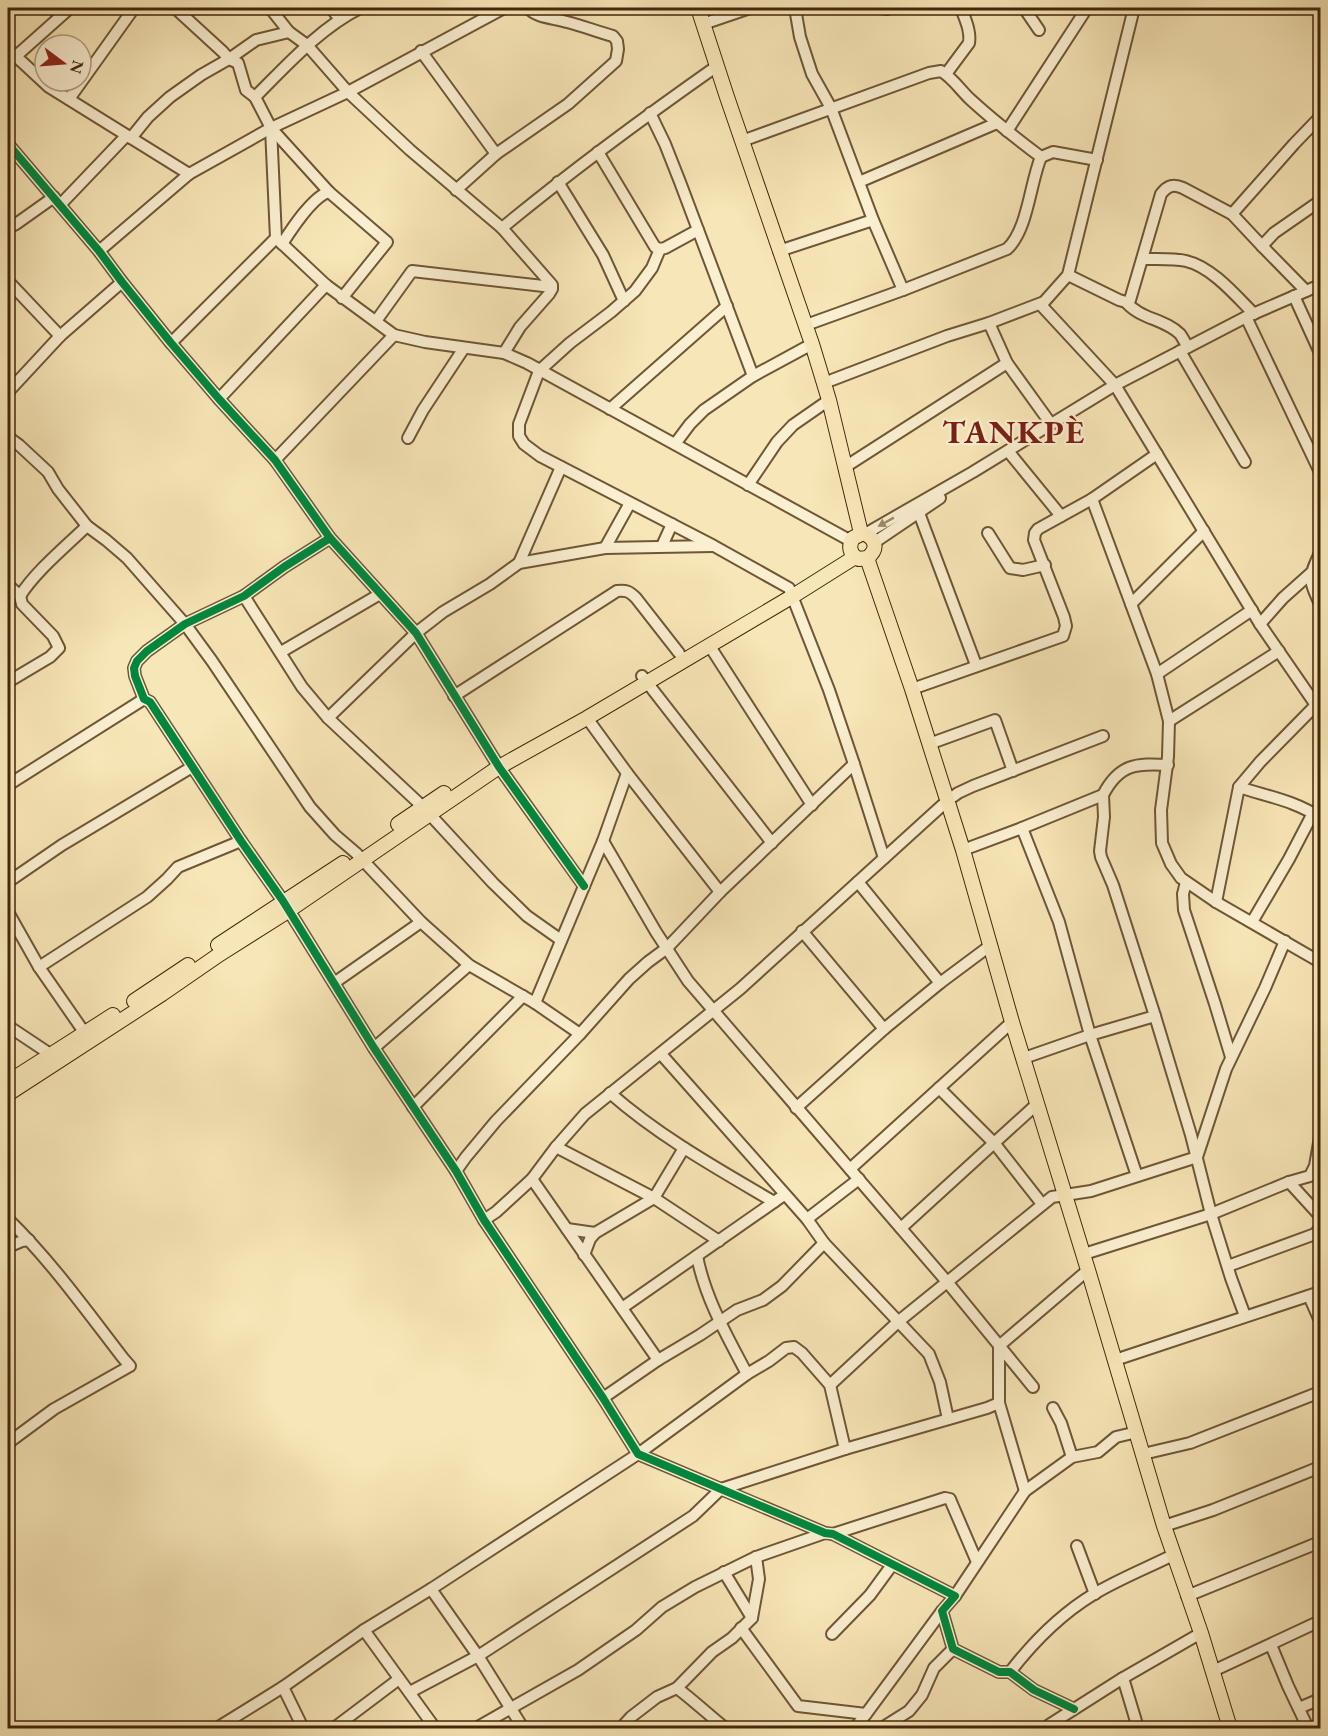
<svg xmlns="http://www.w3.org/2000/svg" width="1328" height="1736" font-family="'EB Garamond',serif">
<rect width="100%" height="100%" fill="#f7e6b7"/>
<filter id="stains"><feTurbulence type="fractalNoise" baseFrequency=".00333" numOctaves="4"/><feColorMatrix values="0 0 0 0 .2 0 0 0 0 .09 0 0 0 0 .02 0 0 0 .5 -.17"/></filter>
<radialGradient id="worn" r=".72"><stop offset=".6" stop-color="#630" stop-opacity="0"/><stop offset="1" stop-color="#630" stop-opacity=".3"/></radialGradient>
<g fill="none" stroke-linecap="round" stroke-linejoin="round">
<defs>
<g id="minor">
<polyline points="175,8 223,52 229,59 238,63 246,90 255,97 271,128 348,92 504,8"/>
<polyline points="270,8 289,32 307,45 348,92 410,150 502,228 552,285 552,289 549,294 520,327 504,353"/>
<polyline points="331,8 340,19"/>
<polyline points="795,8 800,37 812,74 831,108 873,220 903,290"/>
<polyline points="880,8 887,9 890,8"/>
<polyline points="1024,8 1039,30"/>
<polyline points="703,24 750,8"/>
<polyline points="8,49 49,87 189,174"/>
<polyline points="421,51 496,154"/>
<polyline points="15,57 70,8"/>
<path d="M946,74l23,-31c2,-12 -4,-24 -8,-35"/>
<path d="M255,97c33,-33 64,-68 105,-89"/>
<polyline points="69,99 134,8"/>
<polyline points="650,113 665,144 680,182 753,376"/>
<polyline points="271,128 276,238 326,285 394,335 425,342 504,353 527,363 851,541"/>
<polyline points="271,128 329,192"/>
<polyline points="1007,131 1087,8"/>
<polyline points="131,138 148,117 170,97 201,75 229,59 256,40 289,32"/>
<path d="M742,141l187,-68 12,-2c12,7 20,20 30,29 23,21 46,39 70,57l12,-5 44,8"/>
<polyline points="8,144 99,251 122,282 171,343 219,399 275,460 330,538 416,633 499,767 584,886"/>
<polyline points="598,152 655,247 660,249 665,248 698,230"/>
<polyline points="558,182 603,255 624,301"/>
<polyline points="859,182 997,123"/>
<path d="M456,190l40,-36 72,-50 48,-43 2,-12 -1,-8 -4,-5c-15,-4 -30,-10 -46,-14 -12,-4 -31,-4 -39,-14"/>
<polyline points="60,205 126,136"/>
<polyline points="8,228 16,224 54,197"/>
<path d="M502,228c69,-57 141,-110 215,-162"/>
<path d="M282,244c9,-14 31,-48 47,-52l58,50 -45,56"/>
<polyline points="1262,246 1232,214 1294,144 1320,117"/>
<polyline points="660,249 652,268 635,291 611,312 570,343 539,371 519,424 519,436 524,444 540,456 714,546 789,588 829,690 854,764 884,858"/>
<polyline points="99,251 189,174 271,128"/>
<polyline points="779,251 873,220"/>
<path d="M1143,259c14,0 30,-1 43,2 26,6 50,35 68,53"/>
<path d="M1068,275l51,25 7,2 4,-2 31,-106c7,-9 13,-10 22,-6l49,26"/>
<polyline points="8,281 60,336"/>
<polyline points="1306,291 1262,246 1274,233 1320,201"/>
<polyline points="1294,296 1320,353"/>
<path d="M1126,302c14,17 39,17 54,32 3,4 5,9 8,13"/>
<polyline points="1040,304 1115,385 1260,624 1320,711"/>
<polyline points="1246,317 1320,472"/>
<polyline points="376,321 412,271 552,287"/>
<polyline points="989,323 1044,302 1068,275 1134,8"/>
<path d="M806,325l97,-35 104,-41c21,-19 23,-66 34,-92"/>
<polyline points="171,343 276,238"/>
<polyline points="1180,351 1245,462"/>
<polyline points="824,383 947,336 989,323 1007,363 1051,424"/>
<polyline points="8,392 60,336 122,282"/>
<polyline points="219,399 326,285"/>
<polyline points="610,409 727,306"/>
<polyline points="8,437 19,445 48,472 58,489 87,526 106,540 127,558 185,624 212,661 310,807 335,835 356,853 421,922 469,965 535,1003 580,1034"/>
<polyline points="408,438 423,410 464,348"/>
<polyline points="675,444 690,424 704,410 753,376 812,344"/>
<polyline points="1008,451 1061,516"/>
<polyline points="275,460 394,335"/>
<polyline points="845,467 1007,363"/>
<polyline points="748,485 777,442 793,425 829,400"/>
<polyline points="1092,499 1157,674 1169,721 1168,757 1161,810 1162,843 1171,864 1181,878 1216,902 1320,962"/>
<polyline points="919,513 976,665"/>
<polyline points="988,533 1010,568 1023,570 1045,565"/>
<polyline points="865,534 973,472 1115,385 1246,317 1320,285"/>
<polyline points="330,538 284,567 244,596 185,624 147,651 137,661 134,668 135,676 144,699 150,702 241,841 283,901 374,1048 456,1171 484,1220 603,1398 638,1454 825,1533 833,1534 955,1596 942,1611 953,1649 999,1672 1010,1672 1034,1690 1074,1709"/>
<polyline points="875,542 940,498"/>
<polyline points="662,546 672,524"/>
<polyline points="605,548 630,503"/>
<path d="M1320,553c-12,25 -11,27 0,51"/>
<polyline points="519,563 561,467"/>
<polyline points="8,585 20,596 22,604 53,636 59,648 50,657 8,682"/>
<path d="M20,596c15,-24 45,-49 67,-70"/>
<polyline points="244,596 302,687 328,718 423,807 493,883 527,916 561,940"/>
<polyline points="1131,604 1204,531"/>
<polyline points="1260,624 1283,598 1311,573"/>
<polyline points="709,645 812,805"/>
<polyline points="281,652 380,594"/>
<polyline points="1157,674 1252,610"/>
<polyline points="642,676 772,843"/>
<polyline points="912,689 1063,636 1066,626 1064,617 1034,540 1035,533 1038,529 1092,499 1157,454"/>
<path d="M454,696l163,-105c9,-1 12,0 19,7l43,55"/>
<polyline points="328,718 416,633 443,612 490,584 519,563 605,548 712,546"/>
<polyline points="587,718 627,773 720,892"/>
<polyline points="1169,721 1279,651"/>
<polyline points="929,744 995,720 1013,771"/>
<polyline points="8,785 144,699"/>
<path d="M1239,787c26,9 58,14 81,31"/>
<polyline points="1103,795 1104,817 1100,851 1101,857 1113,885 1155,1016 1191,1135 1211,1214 1231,1278 1245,1316"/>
<polyline points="1022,828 1059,922 1090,1035 1137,1176"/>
<polyline points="603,841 656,932 688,981 948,1283 1033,1387"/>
<path d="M963,850l59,-22 81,-33c16,-31 33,-32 65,-30"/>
<polyline points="8,882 62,845 192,767"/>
<polyline points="858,882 940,983"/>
<polyline points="1186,882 1183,894 1184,910 1215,1004 1231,1057"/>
<polyline points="1216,902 1239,787 1260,762 1316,705"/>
<polyline points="8,912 39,967 84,1032 85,1040"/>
<polyline points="1252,922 1289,859 1313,813"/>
<polyline points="802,931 884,1029"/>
<polyline points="39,967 147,897 167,879 178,867 241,841"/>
<polyline points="334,983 421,922"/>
<polyline points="535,1003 603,841 627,773"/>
<polyline points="8,1026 50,1054 54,1058"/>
<polyline points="374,1048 469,965"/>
<polyline points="661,1054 807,1219 824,1243 929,1354 940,1382 948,1419"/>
<polyline points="1024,1058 1090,1035 1155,1016"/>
<polyline points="939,1088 995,1144 1042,1204"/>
<path d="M610,1093c50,44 108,76 164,109"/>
<polyline points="413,1107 523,996"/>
<polyline points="796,1108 884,1029 940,983 991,945"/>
<polyline points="556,1147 585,1114 740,989 947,801 958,793 973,786 1103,736"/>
<polyline points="850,1169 1012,1022"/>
<polyline points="456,1171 466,1157 496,1121 580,1034 629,979 648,962 667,948 720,892 854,764"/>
<polyline points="532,1179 658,1360"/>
<polyline points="1289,1182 1320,1216"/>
<path d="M8,1219c43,42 78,91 115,139l7,8 -76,43 -46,34"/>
<polyline points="807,1219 859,1179"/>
<polyline points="484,1220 496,1212 532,1179 556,1147 654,1198 719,1241"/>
<polyline points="901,1228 1037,1104"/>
<polyline points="567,1229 595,1233"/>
<polyline points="8,1247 22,1241 29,1240"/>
<polyline points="1084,1254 1211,1214 1289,1182 1310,1176 1315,1166 1320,1137"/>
<polyline points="584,1255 590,1239 595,1233 654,1198 684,1148"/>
<path d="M697,1256c8,42 30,80 50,118"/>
<polyline points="1228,1266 1315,1234 1320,1228"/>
<polyline points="1309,1296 1320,1321"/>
<polyline points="622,1308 784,1195"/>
<polyline points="1115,1360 1320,1292"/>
<polyline points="830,1385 899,1321 1052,1197 1091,1191 1197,1157 1226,1069 1265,988 1285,941"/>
<polyline points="603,1398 658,1360 700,1335 737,1310 763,1300 782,1286 824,1243"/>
<polyline points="999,1403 999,1346 1088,1270"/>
<polyline points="1053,1408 1061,1423 1072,1457"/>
<polyline points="1143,1454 1190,1443 1320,1392"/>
<polyline points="1164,1526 1213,1510 1320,1467"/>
<polyline points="833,1534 945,1498 950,1499 952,1504 977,1562"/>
<polyline points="1077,1546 1095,1594"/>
<polyline points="724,1572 752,1618"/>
<polyline points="431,1589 478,1656 523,1728"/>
<polyline points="955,1596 1025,1491 1072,1457 1098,1452 1116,1437 1137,1432"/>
<polyline points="1187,1596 1320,1542"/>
<polyline points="741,1628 798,1706 866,1714 942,1611"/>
<polyline points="364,1630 435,1728"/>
<polyline points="832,1634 870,1595 892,1565"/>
<polyline points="1271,1645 1288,1686 1308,1728"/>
<polyline points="1213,1671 1320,1621"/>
<path d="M1010,1672c24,-31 51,-58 84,-78 25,-15 53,-26 79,-39"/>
<polyline points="1123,1678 1138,1728"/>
<polyline points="283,1687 303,1728"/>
<path d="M677,1688c17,13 32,27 48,40"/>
<polyline points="410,1692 478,1656 693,1516 721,1489 845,1449 987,1408 999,1403 1025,1491"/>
<polyline points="1299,1708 1320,1699"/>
<polyline points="217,1728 283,1687 364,1630 431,1589 638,1454 747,1374 769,1361 786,1348 794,1347 802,1353 830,1385 845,1449"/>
<polyline points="334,1728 399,1679"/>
<polyline points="476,1728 578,1670 636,1630 662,1607 695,1587 756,1557 825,1533"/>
<polyline points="621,1728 631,1717 657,1697 677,1688 712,1652 732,1638 752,1618 759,1579 756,1557"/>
<polyline points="855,1728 866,1714"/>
<polyline points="882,1728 909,1711 922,1695 934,1668 953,1649"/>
<polyline points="1046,1728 1049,1725 1123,1678 1201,1633"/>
</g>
<g id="major">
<polyline points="698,8 727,97 812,344 829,400 861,533"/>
<polyline points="867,558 912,689 963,850 1012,1022 1088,1270 1164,1526 1201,1633 1230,1728"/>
<polyline points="398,824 444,793"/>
<polyline points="218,945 343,863"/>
<polyline points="134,1001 188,965"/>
<polyline points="8,1082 113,1015"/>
<path d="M8,1094l154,-100 58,-40 68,-43 211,-144 88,-49 206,-122 62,-39 4,2 8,-1c12,-9 9,-20 -4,-25l-10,5c-4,7 -4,13 2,19"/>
</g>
</defs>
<use href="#minor" stroke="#705635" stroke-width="14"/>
<use href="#major" stroke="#43260a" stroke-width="16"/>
<use href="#minor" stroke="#faefd0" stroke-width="10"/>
<use href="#major" stroke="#f7e6b7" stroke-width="14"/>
<defs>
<g id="cycleway">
<polyline points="8,144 99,251 122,282 171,343 219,399 275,460 330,538 416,633 499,767 584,886"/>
<polyline points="330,538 284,567 244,596 185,624 147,651 137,661 134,668 135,676 144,699 150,702 241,841 283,901 374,1048 456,1171 484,1220 603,1398 638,1454 825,1533 833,1534 955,1596 942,1611 953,1649 999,1672 1010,1672 1034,1690 1074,1709"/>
</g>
</defs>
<use href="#cycleway" stroke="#faefd0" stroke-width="11"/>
<use href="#cycleway" stroke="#00873e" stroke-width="8"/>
</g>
<defs><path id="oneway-solid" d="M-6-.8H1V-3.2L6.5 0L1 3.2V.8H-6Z" transform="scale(1.5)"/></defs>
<use fill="#9e8a6d" href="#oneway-solid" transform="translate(886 522) rotate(151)"/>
<g text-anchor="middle" stroke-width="4.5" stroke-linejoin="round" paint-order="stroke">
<g font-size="33" font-weight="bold" letter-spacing="1.5" fill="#7a1f14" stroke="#faefd0">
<text x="1014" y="443">TANKPÈ</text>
</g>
</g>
<rect width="1328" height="1736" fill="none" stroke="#f7e6b7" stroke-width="30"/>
<rect x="9" y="9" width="1310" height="1718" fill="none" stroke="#43260a" stroke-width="3"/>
<rect x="15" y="15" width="1298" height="1706" fill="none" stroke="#43260a" stroke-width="1.5"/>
<g transform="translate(63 63) rotate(106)"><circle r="28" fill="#faefd0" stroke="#b19f81" stroke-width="1.5"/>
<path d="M0-4.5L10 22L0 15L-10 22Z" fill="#8f2418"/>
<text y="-9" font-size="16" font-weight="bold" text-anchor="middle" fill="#43260a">N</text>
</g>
<rect width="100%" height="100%" filter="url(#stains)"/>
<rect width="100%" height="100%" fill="url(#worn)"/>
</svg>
